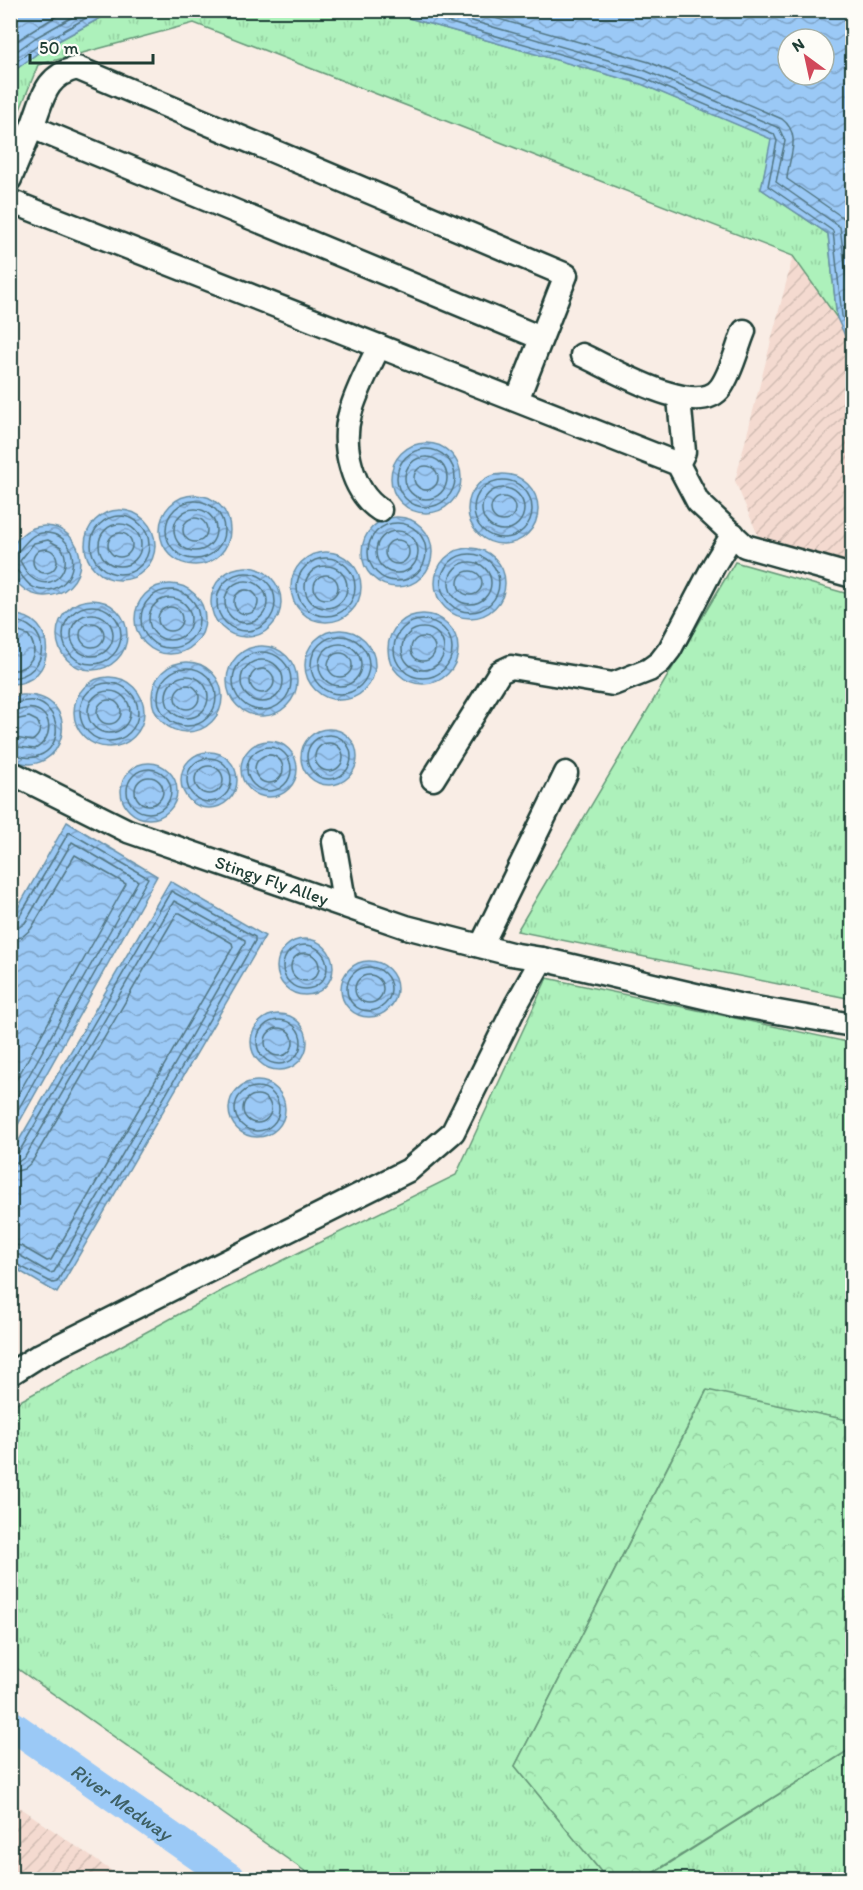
<svg xmlns="http://www.w3.org/2000/svg" width="863" height="1890" font-family="Itim,sans-serif">
<defs>
<pattern id="industrial-furrows" width="10" height="10" patternUnits="userSpaceOnUse" patternTransform="scale(1.5)"><rect width="10" height="10" fill="#f4dad0"/><path d="M-1 1l2-2M0 10L10 0M9 11l2-2" fill="none" stroke="#d1bcb3"/></pattern>
<pattern id="grass-tufts" width="24" height="20" patternUnits="userSpaceOnUse" patternTransform="scale(1.5)"><rect width="24" height="20" fill="#adf1bb"/><path d="M3 7l-1-3M5 7V3M7 7l1-3M15 17l-1-3M17 17v-4M19 17l1-3" fill="none" stroke="#94d0a1"/></pattern>
<pattern id="forest-crowns" width="20" height="18" patternUnits="userSpaceOnUse" patternTransform="scale(1.5)"><rect width="20" height="18" fill="#adf1bb"/><path d="M2 6a3 3 0 1 1 6 0M12 15a3 3 0 1 1 6 0" fill="none" stroke="#94d0a1"/></pattern>
<pattern id="water-waves" width="16" height="10" patternUnits="userSpaceOnUse" patternTransform="scale(1.5)"><rect width="16" height="10" fill="#9bc9f6"/><path d="M0 5q4-4 8 0t8 0" fill="none" stroke="#7ea4c8"/></pattern>
</defs>
<rect width="100%" height="100%" fill="#f9ede5"/>
<filter id="ink" filterUnits="userSpaceOnUse"><feTurbulence type="fractalNoise" baseFrequency=".0167" numOctaves="2"/><feDisplacementMap in="SourceGraphic" scale="12" xChannelSelector="R" yChannelSelector="G"/><feConvolveMatrix kernelMatrix="1 2 1 2 8 2 1 2 1" color-interpolation-filters="sRGB"/></filter>
<g filter="url(#ink)">
<g fill="url(#industrial-furrows)">
<polygon points="793,256 837,318 852,351 852,565 759,538 735,481"/>
<polygon points="10,1801 11,1801 123,1879 11,1879"/>
</g>
<g fill="url(#grass-tufts)" stroke="#669778" stroke-width="1.5">
<polygon points="113,11 384,11 642,84 772,139 761,189 828,234 837,318 793,256 194,23 38,65 11,132 11,73 42,50"/>
<polygon points="735,562 852,595 852,999 517,931"/>
<polygon points="547,978 852,1043 852,1421 706,1391 515,1766 607,1879 316,1879 11,1664 11,1406 223,1290 456,1175"/>
<polygon points="852,1748 852,1875 844,1880 643,1880"/>
</g>
<polygon fill="url(#forest-crowns)" stroke="#669778" stroke-width="1.5" points="707,1390 852,1421 852,1748 643,1879 607,1879 515,1766"/>
<g fill="url(#water-waves)" stroke="#6991a8" stroke-width="1.5" fill-rule="evenodd">
<polygon points="11,10 113,10 113,11 42,50 11,73"/>
<path d="M384,11h468v340l-15,-33 -9,-84 -67,-45 10,-50 -130,-55zM788,39h36v36h-36z"/>
<circle cx="426" cy="478" r="35"/>
<circle cx="503" cy="509" r="35"/>
<circle cx="195" cy="530" r="35"/>
<circle cx="120" cy="545" r="35"/>
<circle cx="397" cy="552" r="35"/>
<circle cx="45" cy="561" r="35"/>
<circle cx="470" cy="583" r="35"/>
<circle cx="326" cy="587" r="35"/>
<circle cx="246" cy="602" r="35"/>
<circle cx="170" cy="619" r="35"/>
<circle cx="92" cy="635" r="35"/>
<circle cx="423" cy="649" r="35"/>
<path d="M11,615c48,-2 47,71 -1,69z"/>
<circle cx="340" cy="665" r="35"/>
<circle cx="262" cy="681" r="35"/>
<circle cx="187" cy="697" r="35"/>
<circle cx="109" cy="712" r="35"/>
<path d="M21,695c68,-3 43,91 -10,64v-60z"/>
<circle cx="329" cy="757" r="28"/>
<circle cx="269" cy="769" r="28"/>
<circle cx="209" cy="780" r="28"/>
<circle cx="149" cy="791" r="28"/>
<polygon points="67,822 157,876 11,1137 11,920"/>
<polygon points="170,881 265,936 57,1293 11,1266 11,1154"/>
<circle cx="305" cy="967" r="28"/>
<circle cx="369" cy="989" r="28"/>
<circle cx="279" cy="1042" r="28"/>
<circle cx="257" cy="1109" r="28"/>
</g>
<g fill="none" stroke-linecap="round" stroke-linejoin="round">
<g stroke="#517582" stroke-width="1.5">
<polyline points="406,10 643,78 774,134 777,141 768,186 833,231 842,316 852,337"/>
<polyline points="434,10 646,71 779,128 785,141 776,182 840,227 852,320"/>
<path d="M467,10l182,52 133,57c21,16 6,39 5,60l58,40 5,10 2,22"/>
<polyline points="10,45 66,10"/>
<polyline points="10,56 35,38 85,10"/>
<polyline points="10,66 39,45 100,10"/>
<circle cx="426" cy="478" r="29"/>
<circle cx="426" cy="478" r="21"/>
<circle cx="426" cy="478" r="12"/>
<circle cx="503" cy="509" r="29"/>
<circle cx="503" cy="509" r="21"/>
<circle cx="503" cy="509" r="12"/>
<circle cx="195" cy="530" r="29"/>
<circle cx="195" cy="530" r="21"/>
<circle cx="120" cy="545" r="29"/>
<circle cx="195" cy="530" r="12"/>
<circle cx="397" cy="552" r="29"/>
<circle cx="120" cy="545" r="21"/>
<circle cx="397" cy="552" r="21"/>
<circle cx="120" cy="545" r="12"/>
<circle cx="397" cy="552" r="12"/>
<path d="M48,540l13,7c14,20 -9,48 -30,30 -5,-4 -8,-11 -11,-16l14,-18z"/>
<circle cx="45" cy="561" r="12"/>
<path d="M10,554c15,-1 16,-24 38,-21 36,4 31,59 -5,57 -19,-1 -20,-21 -33,-22"/>
<circle cx="470" cy="583" r="29"/>
<circle cx="326" cy="587" r="29"/>
<circle cx="470" cy="583" r="21"/>
<circle cx="326" cy="587" r="21"/>
<circle cx="470" cy="583" r="12"/>
<circle cx="246" cy="602" r="29"/>
<circle cx="326" cy="587" r="12"/>
<circle cx="246" cy="602" r="21"/>
<circle cx="246" cy="602" r="12"/>
<circle cx="170" cy="619" r="29"/>
<circle cx="170" cy="619" r="21"/>
<circle cx="92" cy="635" r="29"/>
<circle cx="170" cy="619" r="12"/>
<circle cx="92" cy="635" r="21"/>
<circle cx="423" cy="649" r="29"/>
<path d="M10,621c42,0 42,55 0,57"/>
<circle cx="92" cy="635" r="12"/>
<circle cx="423" cy="649" r="21"/>
<path d="M10,629l18,6c13,17 3,34 -18,36"/>
<circle cx="340" cy="665" r="29"/>
<circle cx="423" cy="649" r="12"/>
<circle cx="340" cy="665" r="21"/>
<circle cx="262" cy="681" r="29"/>
<circle cx="340" cy="665" r="12"/>
<circle cx="262" cy="681" r="21"/>
<circle cx="187" cy="697" r="29"/>
<circle cx="262" cy="681" r="12"/>
<circle cx="187" cy="697" r="21"/>
<circle cx="109" cy="712" r="29"/>
<circle cx="187" cy="697" r="12"/>
<circle cx="109" cy="712" r="21"/>
<circle cx="109" cy="712" r="12"/>
<path d="M10,704c8,-1 15,-4 23,-3 28,5 32,46 5,55 -10,4 -18,-1 -28,-2"/>
<path d="M10,712c9,-1 15,-5 24,-3 21,6 18,31 1,40l-25,-3"/>
<path d="M10,721l19,-4 8,4c5,7 3,15 -5,20l-22,-4"/>
<circle cx="329" cy="757" r="22"/>
<circle cx="329" cy="757" r="14"/>
<circle cx="269" cy="769" r="22"/>
<circle cx="269" cy="769" r="14"/>
<circle cx="209" cy="780" r="22"/>
<circle cx="209" cy="780" r="14"/>
<circle cx="149" cy="791" r="22"/>
<circle cx="149" cy="791" r="14"/>
<polyline points="10,922 18,919 69,832 148,878 10,1124"/>
<polyline points="10,929 18,928 25,923 72,842 138,881 10,1109"/>
<polyline points="10,939 22,937 31,929 75,855 126,884 10,1091"/>
<circle cx="305" cy="967" r="22"/>
<circle cx="305" cy="967" r="14"/>
<circle cx="369" cy="989" r="22"/>
<circle cx="369" cy="989" r="14"/>
<circle cx="279" cy="1042" r="22"/>
<circle cx="279" cy="1042" r="14"/>
<circle cx="257" cy="1109" r="22"/>
<circle cx="257" cy="1109" r="14"/>
<polyline points="10,1156 19,1152 171,891 255,937 255,941 57,1282 53,1283 10,1261"/>
<polyline points="10,1163 18,1162 25,1157 174,901 245,940 245,943 54,1272 50,1273 19,1255 10,1253"/>
<polyline points="10,1173 24,1169 32,1162 177,913 180,913 232,943 233,947 51,1260 47,1261 21,1246 10,1244"/>
</g>
<path stroke="#9bc9f6" stroke-width="30" id="s1" d="M10,1724l223,156"/>
<defs>
<g id="minor">
<polyline points="10,179 32,127"/>
<polyline points="10,201 678,464 698,502 745,546 852,576"/>
<path d="M379,346c-10,22 -23,45 -29,68 -9,31 2,78 30,96"/>
<path d="M582,355c29,13 116,66 139,32 11,-16 16,-39 23,-56"/>
<path d="M517,400l49,-125 -489,-207c-33,8 -34,31 -45,59l509,211"/>
<polyline points="678,464 684,452 679,398"/>
<path id="s2" d="M10,772l118,59 278,96 105,27 31,5 196,46 114,20"/>
<polyline points="433,779 500,672 511,667 613,684 649,670 660,662 670,649 714,565 733,534"/>
<polyline points="334,842 345,906"/>
<polyline points="481,946 566,773"/>
<polyline points="10,1374 40,1355 409,1170 453,1132 516,1005 542,959"/>
</g>
</defs>
<use href="#minor" stroke="#1f3d34" stroke-width="27"/>
<use href="#minor" stroke="#fdfcf7" stroke-width="22"/>
</g>
</g>
<g text-anchor="middle" stroke-width="6" stroke-linejoin="round" paint-order="stroke">
<g font-size="18" fill="#1f3d34" stroke="#fdfcf7">
<text dy="6" stroke="none"><textPath href="#s2" startOffset="284">Stingy Fly Alley</textPath></text>
</g>
<g font-size="20" font-style="italic" fill="#3e6064" stroke="#fdfcf7">
<text dy="7" stroke="none"><textPath href="#s1" startOffset="136">River Medway</textPath></text>
</g>
</g>
<rect width="863" height="1890" fill="none" stroke="#fdfcf7" stroke-width="36"/>
<rect x="18" y="18" width="827" height="1854" fill="none" stroke="#1f3d34" stroke-width="2" filter="url(#ink)"/>
<g transform="translate(806 57) rotate(327)"><circle r="28" fill="#fdfcf7" stroke="#a4b0a9" stroke-width="1.5"/>
<path d="M0-4.5L10 22L0 15L-10 22Z" fill="#d1495b"/>
<text y="-9" font-size="16" font-weight="bold" text-anchor="middle" fill="#1f3d34">N</text>
</g>
<path d="M30 54v9h123v-9" fill="none" stroke="#1f3d34" stroke-width="3"/>
<text x="39" y="54" font-size="18" fill="#1f3d34" stroke="#fdfcf7" stroke-width="4.5" paint-order="stroke">50 m</text>
</svg>
